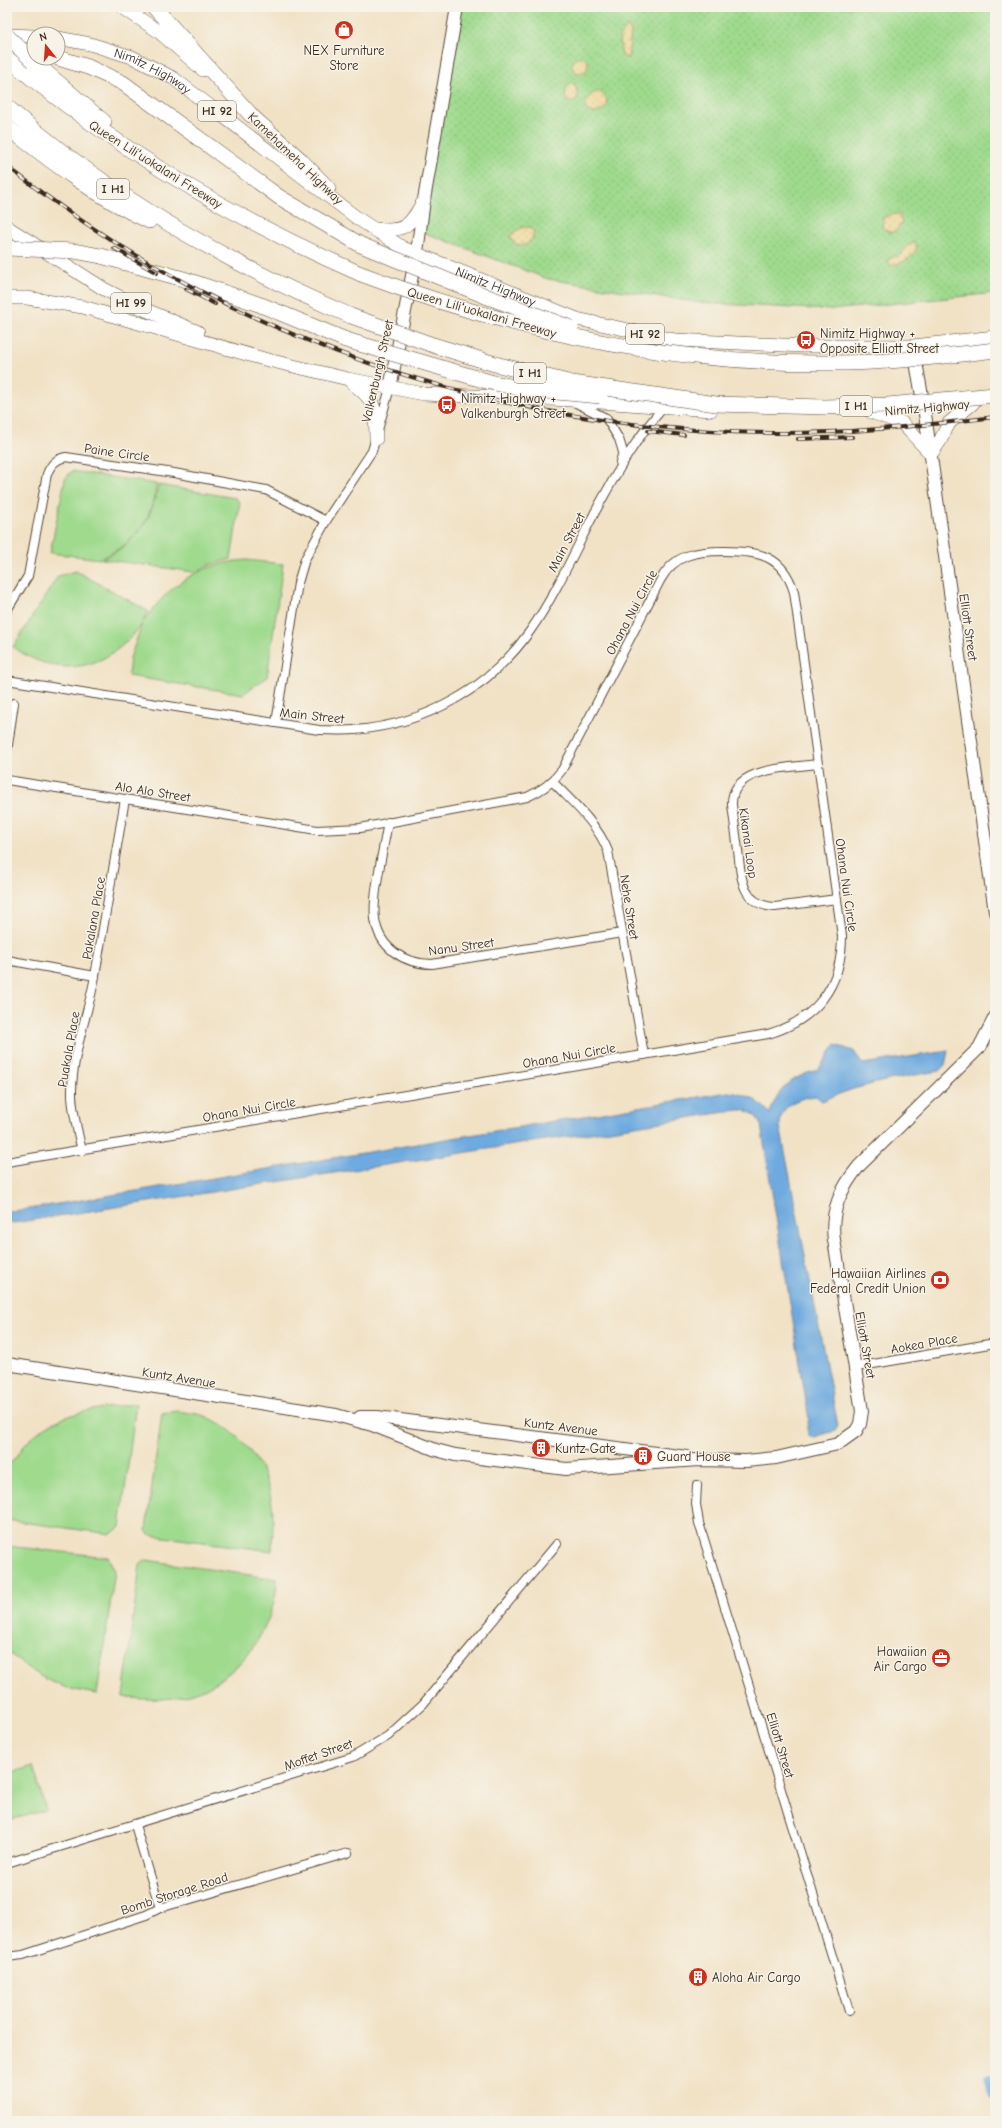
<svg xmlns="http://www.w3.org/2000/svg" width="1002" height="2128" font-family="'Comic Neue',sans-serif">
<defs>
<pattern id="grass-dots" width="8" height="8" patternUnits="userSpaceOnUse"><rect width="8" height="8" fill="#9fda8d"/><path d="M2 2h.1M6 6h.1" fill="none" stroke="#8abb79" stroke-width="1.8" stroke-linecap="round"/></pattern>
<pattern id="sand-dots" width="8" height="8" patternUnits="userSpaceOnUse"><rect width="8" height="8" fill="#eeda9e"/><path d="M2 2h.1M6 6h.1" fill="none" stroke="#cdbb88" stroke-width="1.8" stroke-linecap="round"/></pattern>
</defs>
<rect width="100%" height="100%" fill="#f7f3e8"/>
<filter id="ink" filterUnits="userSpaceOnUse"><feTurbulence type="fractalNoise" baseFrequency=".025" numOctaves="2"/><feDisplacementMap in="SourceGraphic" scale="8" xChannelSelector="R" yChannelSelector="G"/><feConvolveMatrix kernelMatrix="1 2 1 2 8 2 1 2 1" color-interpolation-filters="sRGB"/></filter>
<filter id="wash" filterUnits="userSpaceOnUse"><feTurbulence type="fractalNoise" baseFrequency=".012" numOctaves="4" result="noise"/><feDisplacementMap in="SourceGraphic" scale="16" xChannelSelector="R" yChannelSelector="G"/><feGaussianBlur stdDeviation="0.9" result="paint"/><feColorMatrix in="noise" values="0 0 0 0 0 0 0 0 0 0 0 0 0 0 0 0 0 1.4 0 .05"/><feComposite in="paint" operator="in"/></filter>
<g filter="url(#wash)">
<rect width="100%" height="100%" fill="#f1e2c6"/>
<polygon fill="url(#grass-dots)" stroke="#6d8256" points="457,7 995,7 995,293 831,310 701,303 548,279 420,231"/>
<g fill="url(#sand-dots)" stroke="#94825e">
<polygon points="628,26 631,32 628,58 622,56 619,37"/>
<circle cx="580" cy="65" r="8"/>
<polygon points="571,84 575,84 578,96 575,101 569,102 565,97 566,89"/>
<path d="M599,91l8,8v7c-7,6 -11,9 -20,5l-2,-4c2,-9 5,-13 14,-16z"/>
<polygon points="893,214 899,214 902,223 895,232 889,232 882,228 883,218"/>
<polygon points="524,227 529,227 534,232 532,239 525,245 515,244 510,236 517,230"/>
<path d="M915,243l2,6c-7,11 -14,14 -26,16l-3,-3v-3l14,-5c3,-7 5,-10 13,-11z"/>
</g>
<g fill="#9fda8d" stroke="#6d8256">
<polygon points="72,471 156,484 155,496 147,519 140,530 122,547 100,559 50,553 65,479"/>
<path d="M158,485l78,13 4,5 -9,56 -19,5 -18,8 -92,-13c32,-14 51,-39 56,-74z"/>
<path d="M247,560l36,4 -16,113 -24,17 -115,-18 2,-18 12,-34c-34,46 -82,57 -129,23l45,-71 18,-5 72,40 -5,11c28,-39 55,-58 104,-62z"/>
<path d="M136,1404l-16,123 -9,7 -104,-14c0,-14 -3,-36 0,-49 2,-7 8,-13 12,-18 26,-40 74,-44 117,-49z"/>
<path d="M178,1411c9,2 19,2 27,5 34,14 60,47 66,83 4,17 1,35 1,52l-123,-16 -3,-5 16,-117z"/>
<path d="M7,1546l101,11 7,14 -18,123c-41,-6 -59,-16 -90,-43z"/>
<path d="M146,1560l131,19c-1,49 -39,101 -87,115 -22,7 -44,6 -67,3l17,-132z"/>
<polygon points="33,1766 46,1810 7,1821 7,1774"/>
</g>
<path fill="#6eaadf" stroke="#546a7e" d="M835,1045l19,6 8,13 86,-13 -3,14 -6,6c-41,7 -80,13 -117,30l-6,-5c-19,2 -36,9 -36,30l58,300 -3,5 -24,7c-5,-7 -5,-11 -2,-19l-48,-294c-4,-10 -12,-16 -23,-15l-731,114v-13l15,-1 706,-118c18,2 32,8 42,22 6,-25 23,-38 48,-44z"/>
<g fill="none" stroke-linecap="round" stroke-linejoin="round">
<polyline stroke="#6eaadf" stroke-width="10" points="990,2078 995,2094"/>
</g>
</g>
<g filter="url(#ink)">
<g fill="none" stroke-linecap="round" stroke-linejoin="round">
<defs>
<g id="street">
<polyline points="576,403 606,418 619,439 623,452 620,462"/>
<path d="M7,610l21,-34 19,-102c4,-10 9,-15 19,-17l108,16 92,17 60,31"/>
<path d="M7,680l312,50c12,0 24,1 36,0 71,-6 134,-41 175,-99 24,-34 45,-80 64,-117 21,-38 41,-76 71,-108"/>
<polyline points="276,723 298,583 305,559 326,521 372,451 390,388"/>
<polyline points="7,752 14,703"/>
<path d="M817,764c-26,4 -87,2 -85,41 2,15 4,30 6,45 3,27 3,55 37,57l62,-8"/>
<path d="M7,780l310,50 43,-2 167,-31c15,-7 25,-14 35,-27l99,-191c14,-25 36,-28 63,-28 34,0 59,4 70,41l48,344c0,50 -26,84 -74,98l-761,128"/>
<path d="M553,782c20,21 44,41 55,69l36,204"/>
<path d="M388,822c-4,25 -16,74 -13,97 4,29 29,45 57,45l190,-31"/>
<polyline points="7,960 95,976 125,799"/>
<path d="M82,1151c-4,-18 -9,-37 -10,-55 -1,-41 16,-80 23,-120"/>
<polyline points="856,1367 995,1343"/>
<polyline points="697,1485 696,1504 699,1523 849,2011"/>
<polyline points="135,1825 160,1908"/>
<polyline points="7,1863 353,1757 388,1736 423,1704 557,1544"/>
<polyline points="7,1957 23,1955 146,1915 160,1908 348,1853"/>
</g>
<g id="secondary">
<polyline points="914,351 924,407 995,912"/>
<polyline points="390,388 418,245 424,200 457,7"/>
<path d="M7,1364l329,51 36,10 64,25 19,5 111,14 133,-9 47,1 30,-3 62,-14 18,-13 4,-7 2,-13 -28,-171c-4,-29 7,-52 25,-74l120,-118 16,-31"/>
<polyline points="360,1417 377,1417 687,1457"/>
</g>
<g id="primary">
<polyline points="122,7 158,31 203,70"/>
<polyline points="7,35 34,36"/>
<path id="s1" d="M58,38l32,6 42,13 41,21 184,140 46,30 174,71 98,21 128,6h110l82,-9"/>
<polyline points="244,108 301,159 329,188"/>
<polyline points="7,227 104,289 139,307 198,332"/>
<path d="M375,229c31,4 35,-4 49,-29"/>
<polyline points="7,298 27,298 83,307 264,359 348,379 424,394 572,400 711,410"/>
<path d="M351,382c27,21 24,24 25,57"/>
<polyline points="871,412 902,423 931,454 940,441 949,423 973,403"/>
</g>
<g id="highway">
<polyline points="154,7 251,115"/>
<path d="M7,58c107,90 226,160 354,216"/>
<polyline points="58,58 88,67 123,83 279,197 361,245"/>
<polyline points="33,61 104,122"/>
<path d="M7,107c102,89 220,156 344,209"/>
<path d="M7,127c45,35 90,70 142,94"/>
<polyline points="101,256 187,280 261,305 346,340"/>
</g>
</defs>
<use href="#street" stroke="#564637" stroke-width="10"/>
<use href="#secondary" stroke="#564637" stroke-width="14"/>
<use href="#primary" stroke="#564637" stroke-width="14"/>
<use href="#highway" stroke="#564637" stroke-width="16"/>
<use href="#street" stroke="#fff" stroke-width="8"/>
<use href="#secondary" stroke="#fff" stroke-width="12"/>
<use href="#primary" stroke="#fff" stroke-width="13"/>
<use href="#highway" stroke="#fff" stroke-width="15"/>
<defs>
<g id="rail">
<path d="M7,166c214,170 489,264 762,267 76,1 151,-7 226,-16"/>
<polyline points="114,248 157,273"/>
<polyline points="186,289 215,304"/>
<polyline points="648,431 684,435"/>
<polyline points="798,439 852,437"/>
</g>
</defs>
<use href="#rail" stroke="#3b2a1e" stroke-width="4"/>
<use href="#rail" stroke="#f7f3e8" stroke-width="2.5" stroke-dasharray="8" stroke-linecap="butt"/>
<defs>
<g id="highway-bridge">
<polyline points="7,36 33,61"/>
<polyline points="361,245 488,297 571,328"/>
<polyline points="7,248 74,251 101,256"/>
<path d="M361,274c146,55 302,89 459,89 59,1 117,-6 175,-13"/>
<polyline points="351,316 433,345 495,364 572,383 716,404 825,407 888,405 995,395"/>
<polyline points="346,340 490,382 523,389 600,396"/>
</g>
</defs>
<use href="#highway-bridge" stroke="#564637" stroke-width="16" stroke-linecap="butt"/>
<use href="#highway-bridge" stroke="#fff" stroke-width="15"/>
</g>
</g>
<defs>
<symbol id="shop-disc" viewBox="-11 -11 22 22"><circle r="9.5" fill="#c8321e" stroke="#f7f3e8"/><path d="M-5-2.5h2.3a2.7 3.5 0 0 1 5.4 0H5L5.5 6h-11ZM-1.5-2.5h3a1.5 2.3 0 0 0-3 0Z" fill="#fff"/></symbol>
<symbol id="bus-disc" viewBox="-11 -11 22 22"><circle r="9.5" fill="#c8321e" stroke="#f7f3e8"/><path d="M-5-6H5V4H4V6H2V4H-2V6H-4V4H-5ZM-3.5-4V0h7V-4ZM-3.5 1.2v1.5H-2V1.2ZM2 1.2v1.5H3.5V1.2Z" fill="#fff"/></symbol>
<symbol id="bank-disc" viewBox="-11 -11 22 22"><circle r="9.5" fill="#c8321e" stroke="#f7f3e8"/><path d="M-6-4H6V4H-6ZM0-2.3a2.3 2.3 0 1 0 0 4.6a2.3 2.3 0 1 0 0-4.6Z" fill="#fff"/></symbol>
<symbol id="building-disc" viewBox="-11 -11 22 22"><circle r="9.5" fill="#c8321e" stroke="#f7f3e8"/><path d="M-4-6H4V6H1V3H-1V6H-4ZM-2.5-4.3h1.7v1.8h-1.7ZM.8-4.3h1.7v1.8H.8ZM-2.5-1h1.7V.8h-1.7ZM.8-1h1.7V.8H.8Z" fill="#fff"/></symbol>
<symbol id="office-disc" viewBox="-11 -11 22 22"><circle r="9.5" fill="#c8321e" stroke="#f7f3e8"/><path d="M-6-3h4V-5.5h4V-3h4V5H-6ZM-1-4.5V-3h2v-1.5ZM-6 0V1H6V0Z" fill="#fff"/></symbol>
</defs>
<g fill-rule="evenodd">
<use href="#shop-disc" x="333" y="19" width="22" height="22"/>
<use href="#bus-disc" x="795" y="329" width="22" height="22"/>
<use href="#bus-disc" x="436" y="394" width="22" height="22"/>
<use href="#bank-disc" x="929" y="1269" width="22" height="22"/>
<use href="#building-disc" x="530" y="1437" width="22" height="22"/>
<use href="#building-disc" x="632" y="1445" width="22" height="22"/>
<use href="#office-disc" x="930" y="1647" width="22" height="22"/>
<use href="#building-disc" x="687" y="1966" width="22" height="22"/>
</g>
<g text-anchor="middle" stroke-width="3" stroke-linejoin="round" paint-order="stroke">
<g fill="#f7f3e8" stroke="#73665b" stroke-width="1">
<rect x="198" y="101" width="38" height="20" rx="3"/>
<rect x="97" y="179" width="32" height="20" rx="3"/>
<rect x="111" y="293" width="40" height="20" rx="3"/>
<rect x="626" y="324" width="38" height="20" rx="3"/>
<rect x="514" y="363" width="32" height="20" rx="3"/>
<rect x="840" y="396" width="32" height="20" rx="3"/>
</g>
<g font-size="12" font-weight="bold" fill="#3b2a1e">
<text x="217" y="115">HI 92</text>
<text x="113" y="193">I H1</text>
<text x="131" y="307">HI 99</text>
<text x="645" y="338">HI 92</text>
<text x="530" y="377">I H1</text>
<text x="856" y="410">I H1</text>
</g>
<g font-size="13" fill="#3b2a1e" stroke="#f7f3e8" text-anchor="start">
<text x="344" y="55" text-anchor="middle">NEX Furniture<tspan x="344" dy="15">Store</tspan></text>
<text x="820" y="338">Nimitz Highway +<tspan x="820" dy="15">Opposite Elliott Street</tspan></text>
<text x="461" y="403">Nimitz Highway +<tspan x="461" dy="15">Valkenburgh Street</tspan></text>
<text x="926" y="1278" text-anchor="end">Hawaiian Airlines<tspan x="926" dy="15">Federal Credit Union</tspan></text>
<text x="555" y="1453">Kuntz Gate</text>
<text x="657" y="1461">Guard House</text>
<text x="927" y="1656" text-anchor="end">Hawaiian<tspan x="927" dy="15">Air Cargo</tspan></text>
<text x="712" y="1982">Aloha Air Cargo</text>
</g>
<g font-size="13" fill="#3b2a1e" stroke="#f7f3e8">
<text dy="5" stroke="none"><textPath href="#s1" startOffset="101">Nimitz Highway</textPath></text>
<text transform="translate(296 158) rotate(44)" y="5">Kamehameha Highway</text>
<text transform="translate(156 164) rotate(32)" y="5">Queen Liliʻuokalani Freeway</text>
<text dy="5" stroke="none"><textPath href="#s1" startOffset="509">Nimitz Highway</textPath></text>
<text transform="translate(482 312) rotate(16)" y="5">Queen Liliʻuokalani Freeway</text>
<text transform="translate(377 371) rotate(-77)" y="5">Valkenburgh Street</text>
<text transform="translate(927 407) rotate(-5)" y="5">Nimitz Highway</text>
<text transform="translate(117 452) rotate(8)" y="5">Paine Circle</text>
<text transform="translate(566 542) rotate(-62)" y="5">Main Street</text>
<text transform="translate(631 612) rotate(-62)" y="5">Ohana Nui Circle</text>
<text transform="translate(969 627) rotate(82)" y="5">Elliott Street</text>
<text transform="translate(312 715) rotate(6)" y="5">Main Street</text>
<text transform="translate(153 791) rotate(9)" y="5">Alo Alo Street</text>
<text transform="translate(749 843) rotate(82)" y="5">Kikanai Loop</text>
<text transform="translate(847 885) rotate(82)" y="5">Ohana Nui Circle</text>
<text transform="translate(630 907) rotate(81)" y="5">Nehe Street</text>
<text transform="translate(93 918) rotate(-80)" y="5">Pakalana Place</text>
<text transform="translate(461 946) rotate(-8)" y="5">Nanu Street</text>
<text transform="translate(68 1049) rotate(-80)" y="5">Puakala Place</text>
<text transform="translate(569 1055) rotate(-10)" y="5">Ohana Nui Circle</text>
<text transform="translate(249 1109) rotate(-10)" y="5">Ohana Nui Circle</text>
<text transform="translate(924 1343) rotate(-10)" y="5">Aokea Place</text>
<text transform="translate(866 1345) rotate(80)" y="5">Elliott Street</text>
<text transform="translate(179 1377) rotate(9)" y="5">Kuntz Avenue</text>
<text transform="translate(561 1426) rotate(7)" y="5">Kuntz Avenue</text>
<text transform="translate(781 1745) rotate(73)" y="5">Elliott Street</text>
<text transform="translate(318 1754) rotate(-19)" y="5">Moffet Street</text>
<text transform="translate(174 1893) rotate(-18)" y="5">Bomb Storage Road</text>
</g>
</g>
<rect width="1002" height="2128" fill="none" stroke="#f7f3e8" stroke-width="24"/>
<g transform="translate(46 46) rotate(343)"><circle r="19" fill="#f7f3e8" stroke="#aca397"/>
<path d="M0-3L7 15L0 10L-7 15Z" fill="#c8321e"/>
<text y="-6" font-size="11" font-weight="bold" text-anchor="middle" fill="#3b2a1e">N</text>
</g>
</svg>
